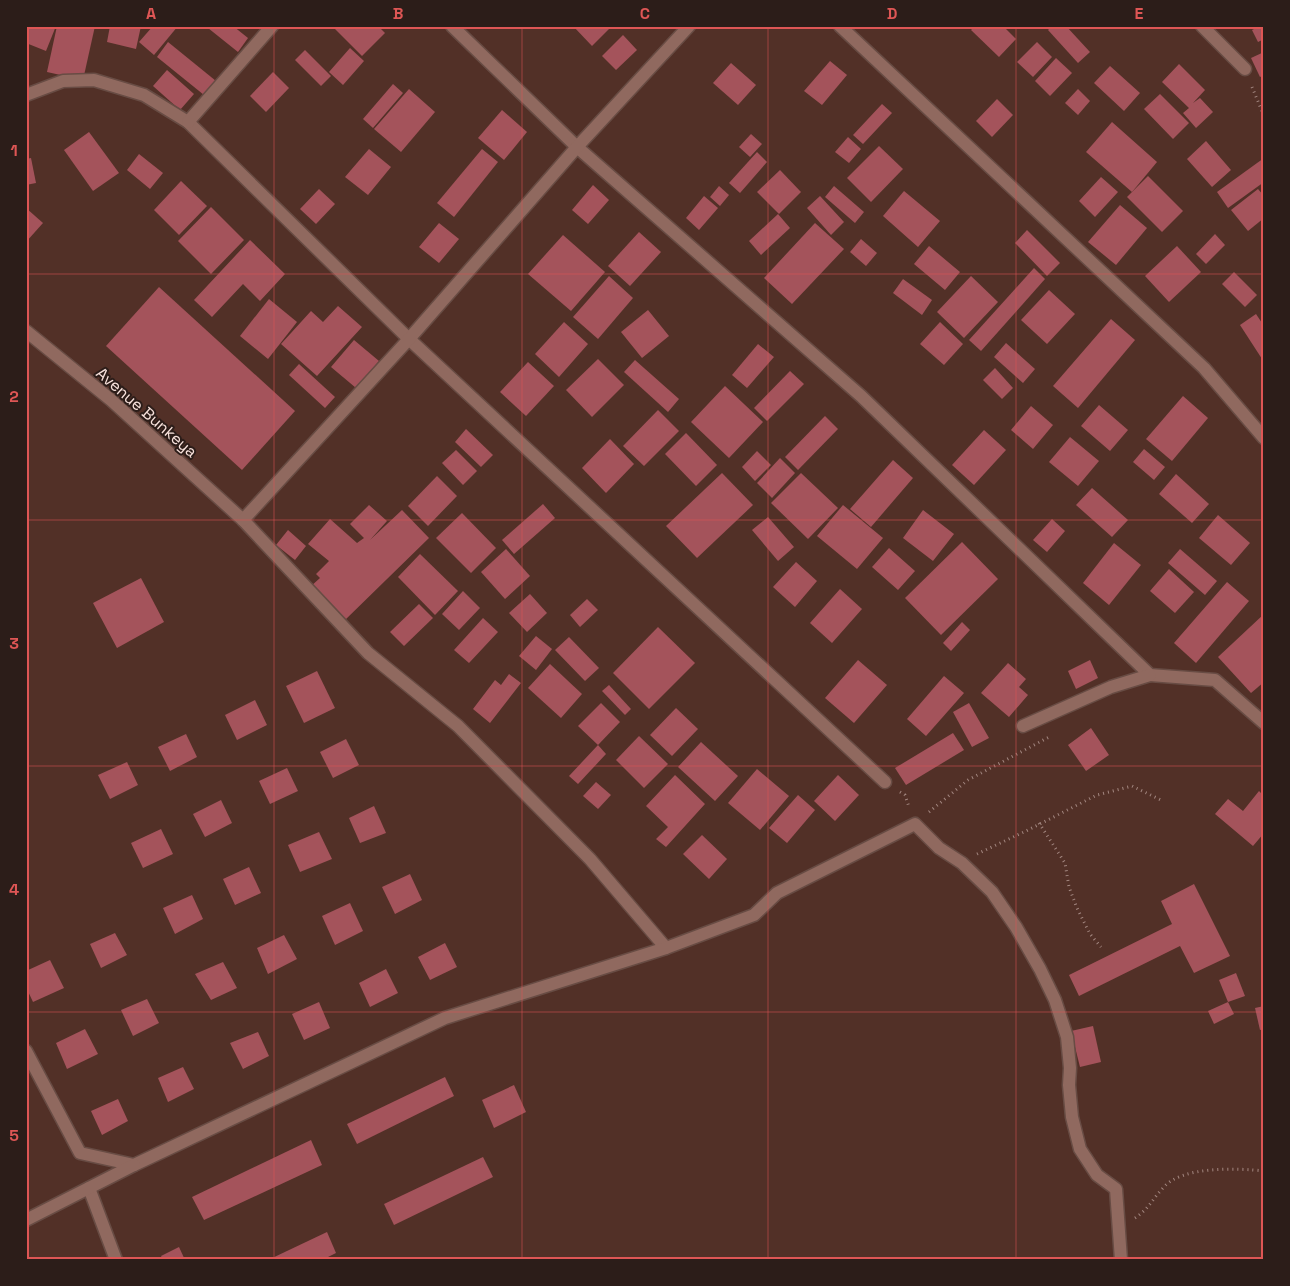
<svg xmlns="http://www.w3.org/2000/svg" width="1290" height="1286" font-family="'Space Grotesk',sans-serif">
<rect width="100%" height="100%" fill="#523027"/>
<g fill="#a4535b">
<polygon points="26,26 56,26 46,51 26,43"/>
<polygon points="57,26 95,26 83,80 47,72"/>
<polygon points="110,26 141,26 136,49 107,42"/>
<polygon points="153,26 178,26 154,55 139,42"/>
<polygon points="209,26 233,26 248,38 238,52 208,28"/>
<polygon points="332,26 378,26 385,33 362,56"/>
<polygon points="573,26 612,26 592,46"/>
<polygon points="975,26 1003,26 1016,39 999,57 971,30"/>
<polygon points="1052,26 1066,26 1090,52 1078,63 1048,30"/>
<polygon points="1260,26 1264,26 1264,39 1258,42 1252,30"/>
<polygon points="623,35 637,50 616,70 602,56"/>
<polygon points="168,42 216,81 204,95 157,57"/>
<polygon points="1037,42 1052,57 1033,77 1017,62"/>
<polygon points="350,48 364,61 343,85 329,72"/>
<polygon points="305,50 331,76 321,86 295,60"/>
<polygon points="1264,52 1264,75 1260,77 1251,58"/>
<polygon points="1056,58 1072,73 1050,96 1035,81"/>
<polygon points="830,61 847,75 822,105 804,91"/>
<polygon points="731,63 756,85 738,105 713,83"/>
<polygon points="1179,64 1205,90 1193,103 1200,98 1213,112 1196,128 1183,113 1189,108 1162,82"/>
<polygon points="1110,66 1140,93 1124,111 1094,83"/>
<polygon points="167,70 194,94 180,110 153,86"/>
<polygon points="273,72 289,88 266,112 250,96"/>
<polygon points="393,84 403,93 373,128 363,119"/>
<polygon points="409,89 435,112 401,152 374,129"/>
<polygon points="1078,89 1090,101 1078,115 1065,103"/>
<polygon points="1160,94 1189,123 1173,139 1144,109"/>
<polygon points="997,99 1013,115 992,137 976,121"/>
<polygon points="882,104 892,113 863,144 853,135"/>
<polygon points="502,110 527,132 504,160 478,138"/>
<polygon points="1112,122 1157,162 1132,192 1086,152"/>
<polygon points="89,132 119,173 93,191 64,150"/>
<polygon points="751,134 762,144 750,157 739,147"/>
<polygon points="848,137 861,149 849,163 835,152"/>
<polygon points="1206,141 1231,170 1212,187 1187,159"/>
<polygon points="879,146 903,169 871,202 847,178"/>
<polygon points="369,149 391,167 368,195 345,177"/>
<polygon points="482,149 498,162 454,217 437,203"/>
<polygon points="757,152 767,162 740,193 729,183"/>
<polygon points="139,154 163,173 150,189 127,170"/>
<polygon points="31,158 36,183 26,185 26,159"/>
<polygon points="1264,158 1264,182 1228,208 1217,192"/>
<polygon points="780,170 801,192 779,214 757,192"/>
<polygon points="1148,176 1183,211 1162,232 1127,197"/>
<polygon points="1101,177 1118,192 1095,217 1079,201"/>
<polygon points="181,181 207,206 179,235 154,210"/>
<polygon points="593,185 609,200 588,224 572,210"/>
<polygon points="719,186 729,195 720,206 710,197"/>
<polygon points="834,186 864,212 855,223 825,197"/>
<polygon points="319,189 335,204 316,224 300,209"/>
<polygon points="1258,189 1264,196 1264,218 1248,231 1231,210"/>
<polygon points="904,191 940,221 918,247 883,216"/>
<polygon points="704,196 718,208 699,230 686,218"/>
<polygon points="820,196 844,222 831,235 807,208"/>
<polygon points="1120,205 1147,228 1116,265 1088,242"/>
<polygon points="211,207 244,240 211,274 178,241"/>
<polygon points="26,208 43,223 26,242"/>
<polygon points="778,214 790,228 761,255 749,241"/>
<polygon points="439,223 459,239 439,263 419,247"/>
<polygon points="815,223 844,249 792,304 764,278"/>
<polygon points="1027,230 1060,263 1047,276 1015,243"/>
<polygon points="639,232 661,252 630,286 608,266"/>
<polygon points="1215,234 1225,245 1206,264 1196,254"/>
<polygon points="563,235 605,272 571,311 528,274"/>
<polygon points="861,239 877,253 866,266 850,252"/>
<polygon points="250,240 285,274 260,301 243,284 212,317 194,300"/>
<polygon points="929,246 960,272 945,290 914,264"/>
<polygon points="1177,246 1201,272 1169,302 1145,276"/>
<polygon points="1034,268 1045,279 981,351 969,340"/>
<polygon points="1234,272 1257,295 1245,307 1222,284"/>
<polygon points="609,276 633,298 598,339 573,317"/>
<polygon points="971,276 998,302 964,338 937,312"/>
<polygon points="903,279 932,300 922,315 893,293"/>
<polygon points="159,287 295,411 242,470 106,346"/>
<polygon points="1049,290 1075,314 1047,344 1021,320"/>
<polygon points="269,299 297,322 268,359 240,336"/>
<polygon points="338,306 362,327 317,376 281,344 311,311 323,322"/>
<polygon points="648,310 669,336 642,358 621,332"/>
<polygon points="1256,314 1264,326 1264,362 1240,325"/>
<polygon points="1111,319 1135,340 1078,408 1053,386"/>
<polygon points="564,322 588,344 559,377 535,354"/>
<polygon points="940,322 963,344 944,365 920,344"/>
<polygon points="354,340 379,361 356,388 331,367"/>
<polygon points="1006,343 1035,369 1023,383 994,357"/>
<polygon points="758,344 774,357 747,388 732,375"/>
<polygon points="598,359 624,385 592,417 566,390"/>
<polygon points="635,360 679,399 668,412 624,372"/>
<polygon points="528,362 554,386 526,416 500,392"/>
<polygon points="299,364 335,397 325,408 289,375"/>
<polygon points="995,368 1013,388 1002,399 983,380"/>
<polygon points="790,371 804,384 767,421 754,408"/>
<polygon points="725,386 763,422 729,458 691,422"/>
<polygon points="1183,396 1208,418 1172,461 1146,439"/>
<polygon points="1099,405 1128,430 1110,451 1081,426"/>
<polygon points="1031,406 1053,425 1033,449 1011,430"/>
<polygon points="658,410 679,431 644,466 623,446"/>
<polygon points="825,416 838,429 798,470 785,457"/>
<polygon points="466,429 493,455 481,467 455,442"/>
<polygon points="984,430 1006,450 974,485 952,465"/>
<polygon points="686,433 717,465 696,486 665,454"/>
<polygon points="1070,437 1099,461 1078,486 1049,462"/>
<polygon points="610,439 634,464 606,493 582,468"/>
<polygon points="1144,449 1165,467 1154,480 1133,462"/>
<polygon points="456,450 477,471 463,485 442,463"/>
<polygon points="757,451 771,465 755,481 742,467"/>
<polygon points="780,458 795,473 772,498 757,483"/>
<polygon points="893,460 913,478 871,527 850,509"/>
<polygon points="722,473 753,505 697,558 666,526"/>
<polygon points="801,473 838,508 808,539 771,503"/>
<polygon points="1176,474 1209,504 1192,523 1159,494"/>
<polygon points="437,476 457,496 428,526 408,506"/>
<polygon points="1092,488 1128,520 1112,537 1076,505"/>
<polygon points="543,504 555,518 514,554 502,540"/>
<polygon points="369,505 387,521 370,540 402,510 429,538 344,621 310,587 320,578 316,574 329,561 308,544 330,519 357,543 364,538 350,524"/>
<polygon points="843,505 883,538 857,569 817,536"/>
<polygon points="923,510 954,534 933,561 903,538"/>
<polygon points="462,513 496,548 471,573 436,538"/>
<polygon points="1218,515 1250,543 1231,565 1199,538"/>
<polygon points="768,517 794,547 778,561 752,530"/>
<polygon points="1052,519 1065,531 1047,552 1033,540"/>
<polygon points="288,530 306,546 295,560 276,545"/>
<polygon points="962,542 998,579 941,635 905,598"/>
<polygon points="1114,543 1141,565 1109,605 1083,583"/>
<polygon points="889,548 915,571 898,590 872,567"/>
<polygon points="506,549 530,576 505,599 481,572"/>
<polygon points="1180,549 1217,581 1205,595 1168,563"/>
<polygon points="420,554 458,591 435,615 398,577"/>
<polygon points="796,562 817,581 795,607 773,587"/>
<polygon points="1169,569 1194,592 1175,613 1150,591"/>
<polygon points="141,578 164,622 117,648 93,603"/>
<polygon points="1227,582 1249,601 1196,663 1174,643"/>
<polygon points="840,589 862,609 832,643 810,623"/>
<polygon points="463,591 480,608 459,630 442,614"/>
<polygon points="530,594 547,613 527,632 509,613"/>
<polygon points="587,599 598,610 580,627 570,615"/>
<polygon points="419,604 433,618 404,646 390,632"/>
<polygon points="1264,614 1264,682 1251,693 1218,657"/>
<polygon points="483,618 498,632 469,663 454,650"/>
<polygon points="962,622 970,630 951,651 943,643"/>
<polygon points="658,627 695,663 649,709 613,673"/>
<polygon points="536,636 552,649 536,670 519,656"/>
<polygon points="569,637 599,668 585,681 555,650"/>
<polygon points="858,660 887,685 854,723 825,698"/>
<polygon points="1090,660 1098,678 1076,689 1068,671"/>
<polygon points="1008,663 1026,679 1019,687 1028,695 1009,717 981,693"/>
<polygon points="550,664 582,694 561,718 528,688"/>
<polygon points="317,671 335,708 304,723 286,686"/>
<polygon points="509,674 521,683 490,723 473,709 495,680 501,685"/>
<polygon points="944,676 964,693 926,736 907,719"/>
<polygon points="609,685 631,709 625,715 602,691"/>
<polygon points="255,700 267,725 237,740 225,715"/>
<polygon points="601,703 620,722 598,745 578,726"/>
<polygon points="969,703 989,738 972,747 953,712"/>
<polygon points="676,708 698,729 672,756 650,735"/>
<polygon points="1091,728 1109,755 1086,771 1068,745"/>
<polygon points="953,733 964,750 906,785 895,768"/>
<polygon points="186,734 197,757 170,771 158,747"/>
<polygon points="639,736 668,764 644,788 616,760"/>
<polygon points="346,739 359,765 333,778 320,752"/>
<polygon points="701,742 738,776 715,801 678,767"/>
<polygon points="598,745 606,754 578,784 569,776"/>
<polygon points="127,762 138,785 110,799 98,775"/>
<polygon points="287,768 298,791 270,804 259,781"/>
<polygon points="757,769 789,796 760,830 728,803"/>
<polygon points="675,775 705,804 666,847 656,839 668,827 646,806"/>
<polygon points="838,775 859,795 835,821 814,801"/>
<polygon points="596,782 611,795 598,809 583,796"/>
<polygon points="1259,791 1264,796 1264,833 1253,846 1215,814 1228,799 1243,811"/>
<polygon points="798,795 815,810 787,843 769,828"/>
<polygon points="221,800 232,823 205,837 193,814"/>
<polygon points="374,806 386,833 360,843 349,818"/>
<polygon points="161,829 173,854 143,868 131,843"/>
<polygon points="319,832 332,859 300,872 288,845"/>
<polygon points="702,835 727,859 709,879 683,854"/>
<polygon points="249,867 261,893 235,905 223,879"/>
<polygon points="410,874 422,900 395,914 382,887"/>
<polygon points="1194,884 1230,956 1194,973 1180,946 1079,996 1069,975 1172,924 1161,901"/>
<polygon points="192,895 203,919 175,934 163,908"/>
<polygon points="350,903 363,931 335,945 322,916"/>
<polygon points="115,933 127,955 101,968 90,944"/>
<polygon points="284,935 297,959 268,974 257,948"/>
<polygon points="445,943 457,967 430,980 418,957"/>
<polygon points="50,960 64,988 33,1002 26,987 26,971"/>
<polygon points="223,962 237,988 211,1000 195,974"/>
<polygon points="386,969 398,993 370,1007 359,983"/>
<polygon points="1236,973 1245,996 1228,1002 1219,980"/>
<polygon points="147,999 159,1023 133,1036 121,1010"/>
<polygon points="319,1002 330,1028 304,1040 292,1014"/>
<polygon points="1228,1002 1234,1014 1214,1024 1208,1011"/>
<polygon points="1264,1006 1264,1029 1260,1030 1255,1008"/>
<polygon points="1093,1026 1101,1062 1080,1067 1071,1031"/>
<polygon points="85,1029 98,1054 67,1069 56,1043"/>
<polygon points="258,1032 269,1056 243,1069 230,1043"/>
<polygon points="183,1067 194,1089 168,1102 158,1078"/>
<polygon points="445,1077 454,1096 357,1144 347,1124"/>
<polygon points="514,1085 526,1112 494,1128 482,1100"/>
<polygon points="118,1099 128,1121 102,1135 91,1111"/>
<polygon points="311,1140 322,1165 204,1220 192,1197"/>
<polygon points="483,1157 493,1177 394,1225 384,1204"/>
<polygon points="327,1232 336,1253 322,1260 268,1260"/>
<polygon points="179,1247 185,1260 163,1260 161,1256"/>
</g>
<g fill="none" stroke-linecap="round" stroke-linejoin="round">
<defs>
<g id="minor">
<polyline points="452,26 577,147 861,396 1150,675 1215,680 1264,723"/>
<polyline points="840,26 1204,368 1264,438"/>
<polyline points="1202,26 1245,69"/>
<polyline points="26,95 63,81 94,80 144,95 188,122 409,339 885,782"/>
<polyline points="188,122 272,26"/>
<polyline points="26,331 111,400 243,520 368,653 458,726 590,859 666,948"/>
<polyline points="243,520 409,339 577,147 689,26"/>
<polyline points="1023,726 1111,687 1150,675"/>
<polyline points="26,1051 80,1153 134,1165 445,1018 666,948 754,915 777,893 915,824 939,848 962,863 992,892 1016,927 1040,969 1055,1000 1067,1037 1070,1068 1069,1085 1072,1117 1080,1149 1097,1175 1116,1189 1121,1260"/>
<polyline points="89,1188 116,1260"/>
<polyline points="26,1220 134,1165"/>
</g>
</defs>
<use href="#minor" stroke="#684c44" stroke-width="15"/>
<g stroke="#a38780" stroke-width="3" stroke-dasharray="1 4" stroke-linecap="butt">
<polyline points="1252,87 1264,116"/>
<polyline points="900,792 905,795 909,807"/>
<polyline points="929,812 968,780 1051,736"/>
<polyline points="1039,823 1065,863 1069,887 1077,908 1090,934 1101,947"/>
<polyline points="977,854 1026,831 1097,795 1132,786 1161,800"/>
<path d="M1135,1218c14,-9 18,-20 29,-31 18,-21 74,-19 100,-16"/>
</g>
<use href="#minor" stroke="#90695f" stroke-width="12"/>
</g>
<path fill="none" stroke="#de5655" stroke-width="1" stroke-opacity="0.55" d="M274,26v1234M522,26v1234M768,26v1234M1016,26v1234M26,274h1238M26,520h1238M26,766h1238M26,1012h1238"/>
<g text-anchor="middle" stroke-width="4" stroke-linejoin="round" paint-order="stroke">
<g font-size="16" fill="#f8e2dc" stroke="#2c1d19">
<text transform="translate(147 412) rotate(41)" y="6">Avenue Bunkeya</text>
</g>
</g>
<rect width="1290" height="1286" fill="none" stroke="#2c1d19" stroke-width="55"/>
<rect x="28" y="28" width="1234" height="1230" fill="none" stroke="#de5655" stroke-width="2"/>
<g font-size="16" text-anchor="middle" font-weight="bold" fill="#de5655">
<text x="151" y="19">A</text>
<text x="398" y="19">B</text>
<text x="645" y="19">C</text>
<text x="892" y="19">D</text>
<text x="1139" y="19">E</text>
<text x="14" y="156">1</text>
<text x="14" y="402">2</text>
<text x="14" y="649">3</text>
<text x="14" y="895">4</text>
<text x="14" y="1141">5</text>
</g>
</svg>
